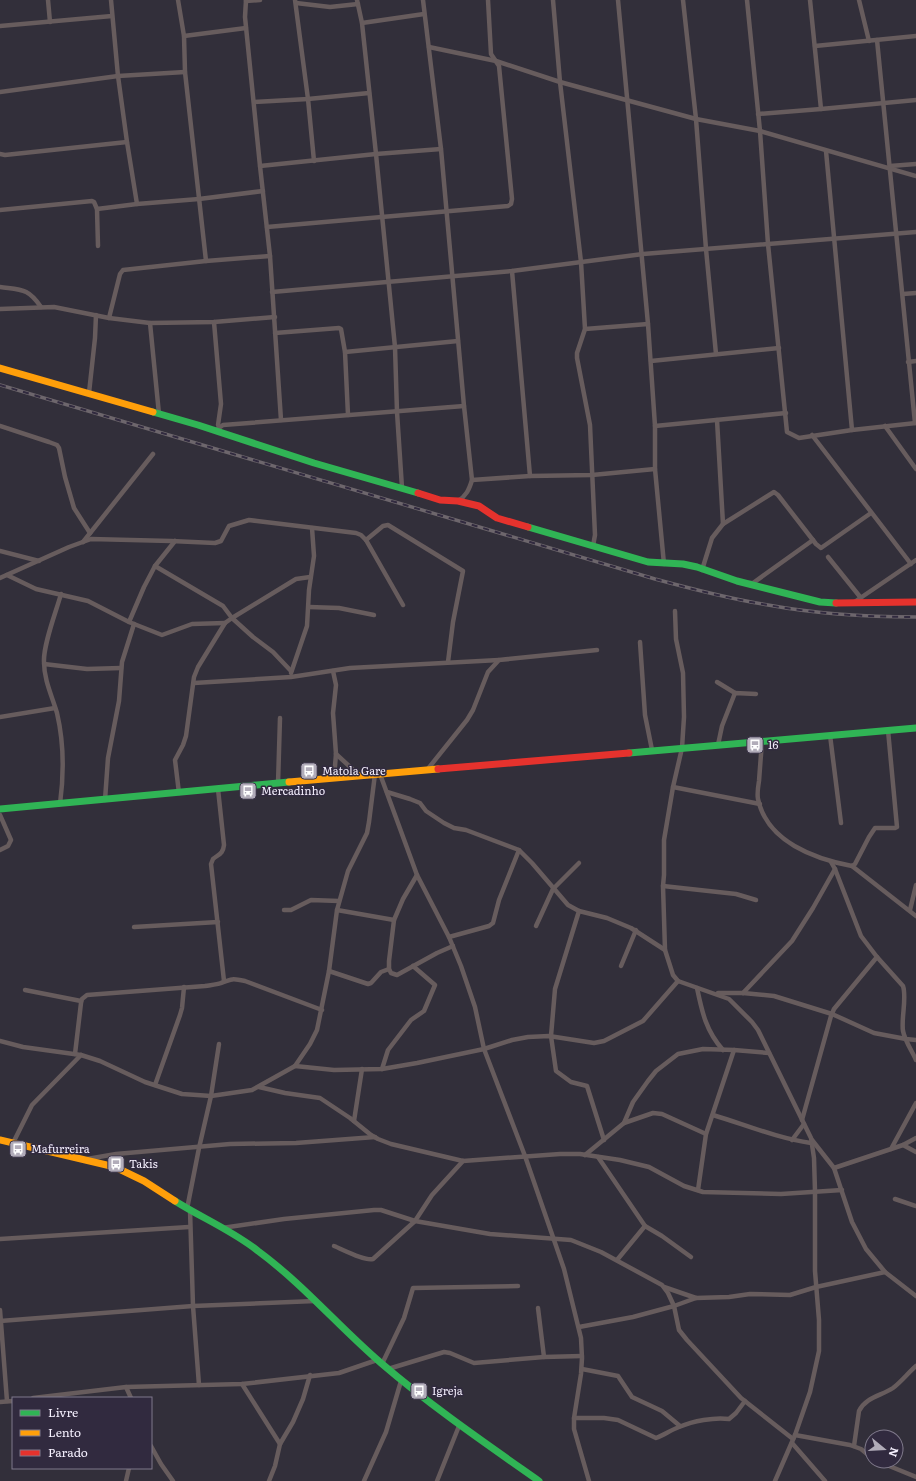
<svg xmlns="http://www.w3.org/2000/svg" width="916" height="1481" font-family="Literata,serif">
<rect width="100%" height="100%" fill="#322f3a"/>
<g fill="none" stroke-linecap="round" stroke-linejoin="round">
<g stroke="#675c5d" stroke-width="4.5">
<polyline points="48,0 50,22"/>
<polyline points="111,0 118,76 127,142 137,204"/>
<polyline points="178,0 184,36 185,72 206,261"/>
<polyline points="246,0 245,17 260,166 270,256 281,420"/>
<polyline points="295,0 308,99 314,161"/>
<polyline points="357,0 362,23 376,154 395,347 397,412 402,488"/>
<path d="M423,0l18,149 23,257 8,74c-3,10 -6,16 -14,21"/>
<polyline points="553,0 560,82 581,262 585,329 577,353 577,358 590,425 595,535 593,546"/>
<polyline points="618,0 648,324 655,426 655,469 664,564"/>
<polyline points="683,0 696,119 706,249 716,354"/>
<polyline points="747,0 760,131 768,244 787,432 799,438 852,430 916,423"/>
<polyline points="810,0 821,109"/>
<polyline points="859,0 869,41"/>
<polyline points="246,1 260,0"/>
<polyline points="296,3 330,7 358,4"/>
<polyline points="362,23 424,14"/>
<polyline points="0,26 112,16"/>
<polyline points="184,36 246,28"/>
<polyline points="877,40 915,423"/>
<polyline points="815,46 916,36"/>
<polyline points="429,47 496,61 560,82 696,119 760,131 916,176"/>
<polyline points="0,92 118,76 185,72"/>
<polyline points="254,102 308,99 369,93"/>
<polyline points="758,114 821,109 916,100"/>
<polyline points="826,151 852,430"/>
<polyline points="0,154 5,155 127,142"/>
<polyline points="260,166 376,154 441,149"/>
<polyline points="890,166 916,164"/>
<polyline points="97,209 137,204 199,199 263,191"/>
<polyline points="0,210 92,201 94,202 97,209 98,246"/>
<polyline points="267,227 508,206 511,204 512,199 499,66 491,54 488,0"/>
<polyline points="512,271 530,476"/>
<path d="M0,287c22,3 28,1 41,20"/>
<polyline points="272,292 512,271 643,254 916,232"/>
<polyline points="903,294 916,293"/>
<polyline points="0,309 54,307 109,318 150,323 214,322 275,317"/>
<polyline points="109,318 120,274 123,270 206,261 270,256"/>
<polyline points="214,322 221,404 218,425"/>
<polyline points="150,323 159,414"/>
<polyline points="585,329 648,324"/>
<polyline points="275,333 339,328 341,329 345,352 348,415"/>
<polyline points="345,352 458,341"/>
<polyline points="651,361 779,348"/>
<polyline points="908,362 916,361"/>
<polyline points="89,393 95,338 96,315"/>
<polyline points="0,426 49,442 57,445 59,448 65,477 74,508 90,533"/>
<polyline points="655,426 786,413"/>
<polyline points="885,426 916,469"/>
<polyline points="215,431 223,425 464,406"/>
<polyline points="812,435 911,564"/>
<polyline points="472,480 530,476 592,475 655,469"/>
<polyline points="723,524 774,492 778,495 816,544 821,548 871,513"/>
<polyline points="366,540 383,526 388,525 463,571 453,622 448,662"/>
<polyline points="83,542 153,454"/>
<polyline points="0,551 39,561"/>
<polyline points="828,557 861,598"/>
<polyline points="155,566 223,606 232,618 253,637 273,652 291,671"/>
<polyline points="702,570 712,538 723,524 717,420"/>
<polyline points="7,575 36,589 88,601 129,622 162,635 192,624 225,623"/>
<polyline points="0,578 69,547 91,539 171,541 215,543 221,541 229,526 249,520 257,521 356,533 361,535 366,540 403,605"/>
<polyline points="748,583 753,583 813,540"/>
<polyline points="853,603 916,560"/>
<polyline points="309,607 339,608 374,615"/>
<polyline points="675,611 676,639 683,673 684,717 682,748 673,787 664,840 664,875 663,886 665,950 673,975 678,981 729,999 752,1022 758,1030 811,1138 814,1158 815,1191 815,1271 819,1320 819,1351 810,1392 795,1435 775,1481"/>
<polyline points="129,622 144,587 155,566 175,541"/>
<polyline points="640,642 645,715 652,750"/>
<polyline points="44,664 87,669 121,668"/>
<polyline points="333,671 336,685 333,713 336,754 334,778"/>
<polyline points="291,673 307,626 309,590 314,556 312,528"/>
<polyline points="717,682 735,693"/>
<polyline points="194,683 291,677 350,668 499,660"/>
<polyline points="0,717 55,708"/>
<polyline points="830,735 841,823"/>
<path d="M762,741c-1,13 -2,27 -3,40 -1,6 -2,13 -1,18 9,43 57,60 94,67l3,-2 14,-27 6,-9h20l2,-1 -9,-97"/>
<polyline points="718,745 722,726 735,693 756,694"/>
<polyline points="336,754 360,776"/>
<polyline points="427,770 467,720 473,710 488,672 499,660 597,650"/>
<polyline points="380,774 417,875 449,937 461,966 475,1007 484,1049 525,1156 564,1269 581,1338 582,1358 581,1374 574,1418 574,1429 589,1481"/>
<polyline points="278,784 280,718"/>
<polyline points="673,787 760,804"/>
<path d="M218,789l6,56c-1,9 -5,9 -11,14l-2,5 13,117"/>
<polyline points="387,792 410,799 420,803 426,811 444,823 454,828 466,830 519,850 532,863 568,905 579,911 555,989 551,1036 556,1071 571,1082 587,1086 604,1140"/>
<polyline points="179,793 175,760 183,745 186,736 194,677 198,667 225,623 232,618 296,579 310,577"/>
<polyline points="105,800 108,758 119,701 122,662 134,624"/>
<path d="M60,804c4,-30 4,-61 -3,-91 -5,-17 -13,-33 -13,-51 -1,-17 12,-50 17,-68"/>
<polyline points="0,815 11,840 8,846 0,850"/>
<path d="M831,862l4,7 26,67 16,21 26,29c4,12 -2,32 0,45 2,10 9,20 13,29"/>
<polyline points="852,866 916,916"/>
<polyline points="417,875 403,899 394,920 389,961 389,969 391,973 397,975 437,953 453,946"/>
<polyline points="663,886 736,894 756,900"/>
<polyline points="284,910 291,910 311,900 339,901"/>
<polyline points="337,910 394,920"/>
<polyline points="910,910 916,885"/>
<polyline points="579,911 607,918 631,928 665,950"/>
<polyline points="536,926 553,889 579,863"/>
<polyline points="134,927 218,922"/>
<polyline points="449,937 489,926 493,923 499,900 519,850"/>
<polyline points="621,966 636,930"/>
<polyline points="329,971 368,984 371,983 381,972 389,969"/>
<path d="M697,988c5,24 9,43 26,62"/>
<polyline points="25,990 81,1001"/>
<polyline points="718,993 743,993 774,996 832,1014 874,1033 906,1039 916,1040"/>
<polyline points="743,993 792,941 813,908 835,869"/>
<polyline points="0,1041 23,1047 81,1055 100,1061 145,1082 182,1094 197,1095 211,1096 252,1090 295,1066 310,1044 317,1030 329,971 337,910 348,871 367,833 369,822 375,774"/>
<path d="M75,1054l6,-51 1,-4 5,-4 118,-9c5,-1 11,-1 16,-3 12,-4 10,-5 24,-2l77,29"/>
<polyline points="295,1066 334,1070 382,1069 417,1063 484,1049 512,1040 528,1037 549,1036 594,1043 604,1041 643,1021 678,981"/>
<polyline points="382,1069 388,1050 411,1020 424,1011 435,985 413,966"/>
<polyline points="155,1085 180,1015 182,1008 184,987"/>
<polyline points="259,1087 285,1093 320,1098 350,1118 371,1135 378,1139 391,1144 463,1161 560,1154 580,1154 620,1160 649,1167 684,1186 703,1192 781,1194 842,1190"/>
<path d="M713,1115c33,10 64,23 98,28"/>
<polyline points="802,1120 831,1016 834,1009 877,957"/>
<polyline points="354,1121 362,1069"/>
<polyline points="624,1123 633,1102 648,1081 656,1071 678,1054 703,1049 734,1050 769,1053"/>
<polyline points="792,1140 804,1124"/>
<polyline points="812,1140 834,1168 852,1222 866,1249 885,1272 916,1296"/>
<polyline points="13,1143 32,1105 81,1055"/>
<polyline points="903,1145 916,1152"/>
<polyline points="891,1149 916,1103"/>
<polyline points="585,1155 624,1123 653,1113 662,1114 706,1134"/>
<polyline points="598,1157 645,1226 662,1236 691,1257"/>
<polyline points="87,1159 116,1154 230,1144 296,1143 375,1137"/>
<polyline points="834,1168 903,1145 916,1138"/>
<polyline points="698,1190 706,1134 734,1050"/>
<polyline points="895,1199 916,1206"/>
<polyline points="187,1209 199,1148 211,1096 219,1044"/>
<polyline points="190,1210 193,1306 199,1385"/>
<polyline points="222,1228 284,1219 374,1210 381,1210 415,1221 490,1234 571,1240 601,1252 662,1285 668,1293 674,1306 679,1330 687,1340 741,1398 793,1439"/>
<polyline points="0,1239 189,1227"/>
<path d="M334,1246c10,4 30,15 39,13l42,-38 17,-26 31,-34"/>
<polyline points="617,1260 645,1226"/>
<polyline points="664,1287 696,1298"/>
<polyline points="538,1308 544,1357"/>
<polyline points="0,1310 7,1401"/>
<polyline points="0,1321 193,1306 315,1301"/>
<polyline points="579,1327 633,1317 674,1306 696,1298 729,1297 750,1294 790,1295 816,1287 885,1272"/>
<polyline points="382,1364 404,1318 413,1288 518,1286"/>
<polyline points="388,1369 444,1352 450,1353 474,1363 544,1357 582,1356"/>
<polyline points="582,1369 618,1376 632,1397 662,1411 680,1426"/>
<polyline points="242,1384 280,1444"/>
<polyline points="126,1387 131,1398"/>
<polyline points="33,1398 126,1387 242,1384 339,1373 377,1360"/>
<polyline points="0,1402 13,1401"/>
<path d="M574,1418h30l14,2 38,18c8,-3 15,-8 23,-11 14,-6 35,-10 50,-8l7,-6 9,-12"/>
<polyline points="795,1435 850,1445 861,1449 872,1458"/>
<polyline points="792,1443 825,1481"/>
<polyline points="151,1446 161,1464 173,1481"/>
<path d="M854,1446l5,-35c7,-14 22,-15 34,-23 8,-6 15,-15 23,-22"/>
<polyline points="877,1461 916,1477"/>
<polyline points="126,1481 129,1468"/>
<polyline points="269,1481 275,1466 280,1444 293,1422 303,1399 310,1375"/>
<polyline points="364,1481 386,1432 401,1381"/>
<polyline points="437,1481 459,1426"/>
</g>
<g stroke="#30b455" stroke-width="7">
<polyline points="153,412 198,425 314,463 418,493"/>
<polyline points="528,527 648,562 683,564 697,567 737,581 820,602 836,603"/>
<polyline points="629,753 916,728"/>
<polyline points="0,809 289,782"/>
<path d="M175,1201c27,17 58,30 83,50 45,33 81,76 123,112 50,43 104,80 158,118"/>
</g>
<g stroke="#ff9f0a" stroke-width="7">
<polyline points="0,368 153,412"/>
<polyline points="289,782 438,769"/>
<polyline points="0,1140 115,1167 144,1181 175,1201"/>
</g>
<g stroke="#e5322d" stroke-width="7">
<polyline points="418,493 440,500 458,501 479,506 497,518 528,527"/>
<polyline points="836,603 916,602"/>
<polyline points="438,769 629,753"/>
</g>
<defs>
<path id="rail" d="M0,385l655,194c37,10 75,20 113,26 49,9 98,12 148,12"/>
</defs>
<use href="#rail" stroke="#6d666c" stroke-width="3.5"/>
<use href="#rail" stroke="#312a3f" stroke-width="2" stroke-dasharray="6" stroke-linecap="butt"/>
</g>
<defs>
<symbol id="bus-square" viewBox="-11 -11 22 22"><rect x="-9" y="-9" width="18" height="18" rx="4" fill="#b1acb9" stroke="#312a3f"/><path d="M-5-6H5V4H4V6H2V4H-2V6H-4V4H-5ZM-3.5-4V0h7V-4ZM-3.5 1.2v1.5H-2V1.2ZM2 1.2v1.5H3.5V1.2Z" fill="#fff"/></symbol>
</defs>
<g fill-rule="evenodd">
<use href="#bus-square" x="745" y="735" width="20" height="20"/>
<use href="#bus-square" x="299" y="761" width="20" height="20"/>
<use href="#bus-square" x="238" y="781" width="20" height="20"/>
<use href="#bus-square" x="8" y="1139" width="20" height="20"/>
<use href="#bus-square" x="106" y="1154" width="20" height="20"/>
<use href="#bus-square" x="409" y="1381" width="20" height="20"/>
</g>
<g text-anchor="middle" stroke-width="3" stroke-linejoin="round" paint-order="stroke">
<g font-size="11" fill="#f5f0fe" stroke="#312a3f" text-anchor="start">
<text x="768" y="749">16</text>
<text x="322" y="775">Matola Gare</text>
<text x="261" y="795">Mercadinho</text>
<text x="31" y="1153">Mafurreira</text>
<text x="129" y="1168">Takis</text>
<text x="432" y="1395">Igreja</text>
</g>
</g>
<rect x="12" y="1397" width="140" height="72" fill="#312a3f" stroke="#7f798b"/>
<rect x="20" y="1410" width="20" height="6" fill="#30b455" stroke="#7f798b"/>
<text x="48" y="1417" font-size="12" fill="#f5f0fe">Livre</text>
<rect x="20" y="1430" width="20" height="6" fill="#ff9f0a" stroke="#7f798b"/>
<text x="48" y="1437" font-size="12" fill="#f5f0fe">Lento</text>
<rect x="20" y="1450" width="20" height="6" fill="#e5322d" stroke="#7f798b"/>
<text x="48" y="1457" font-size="12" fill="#f5f0fe">Parado</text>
<g transform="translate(884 1449) rotate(108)"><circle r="19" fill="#312a3f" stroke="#7f798b"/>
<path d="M0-3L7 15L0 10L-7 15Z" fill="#b1acb9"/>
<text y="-6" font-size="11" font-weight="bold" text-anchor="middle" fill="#f5f0fe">N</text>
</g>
</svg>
